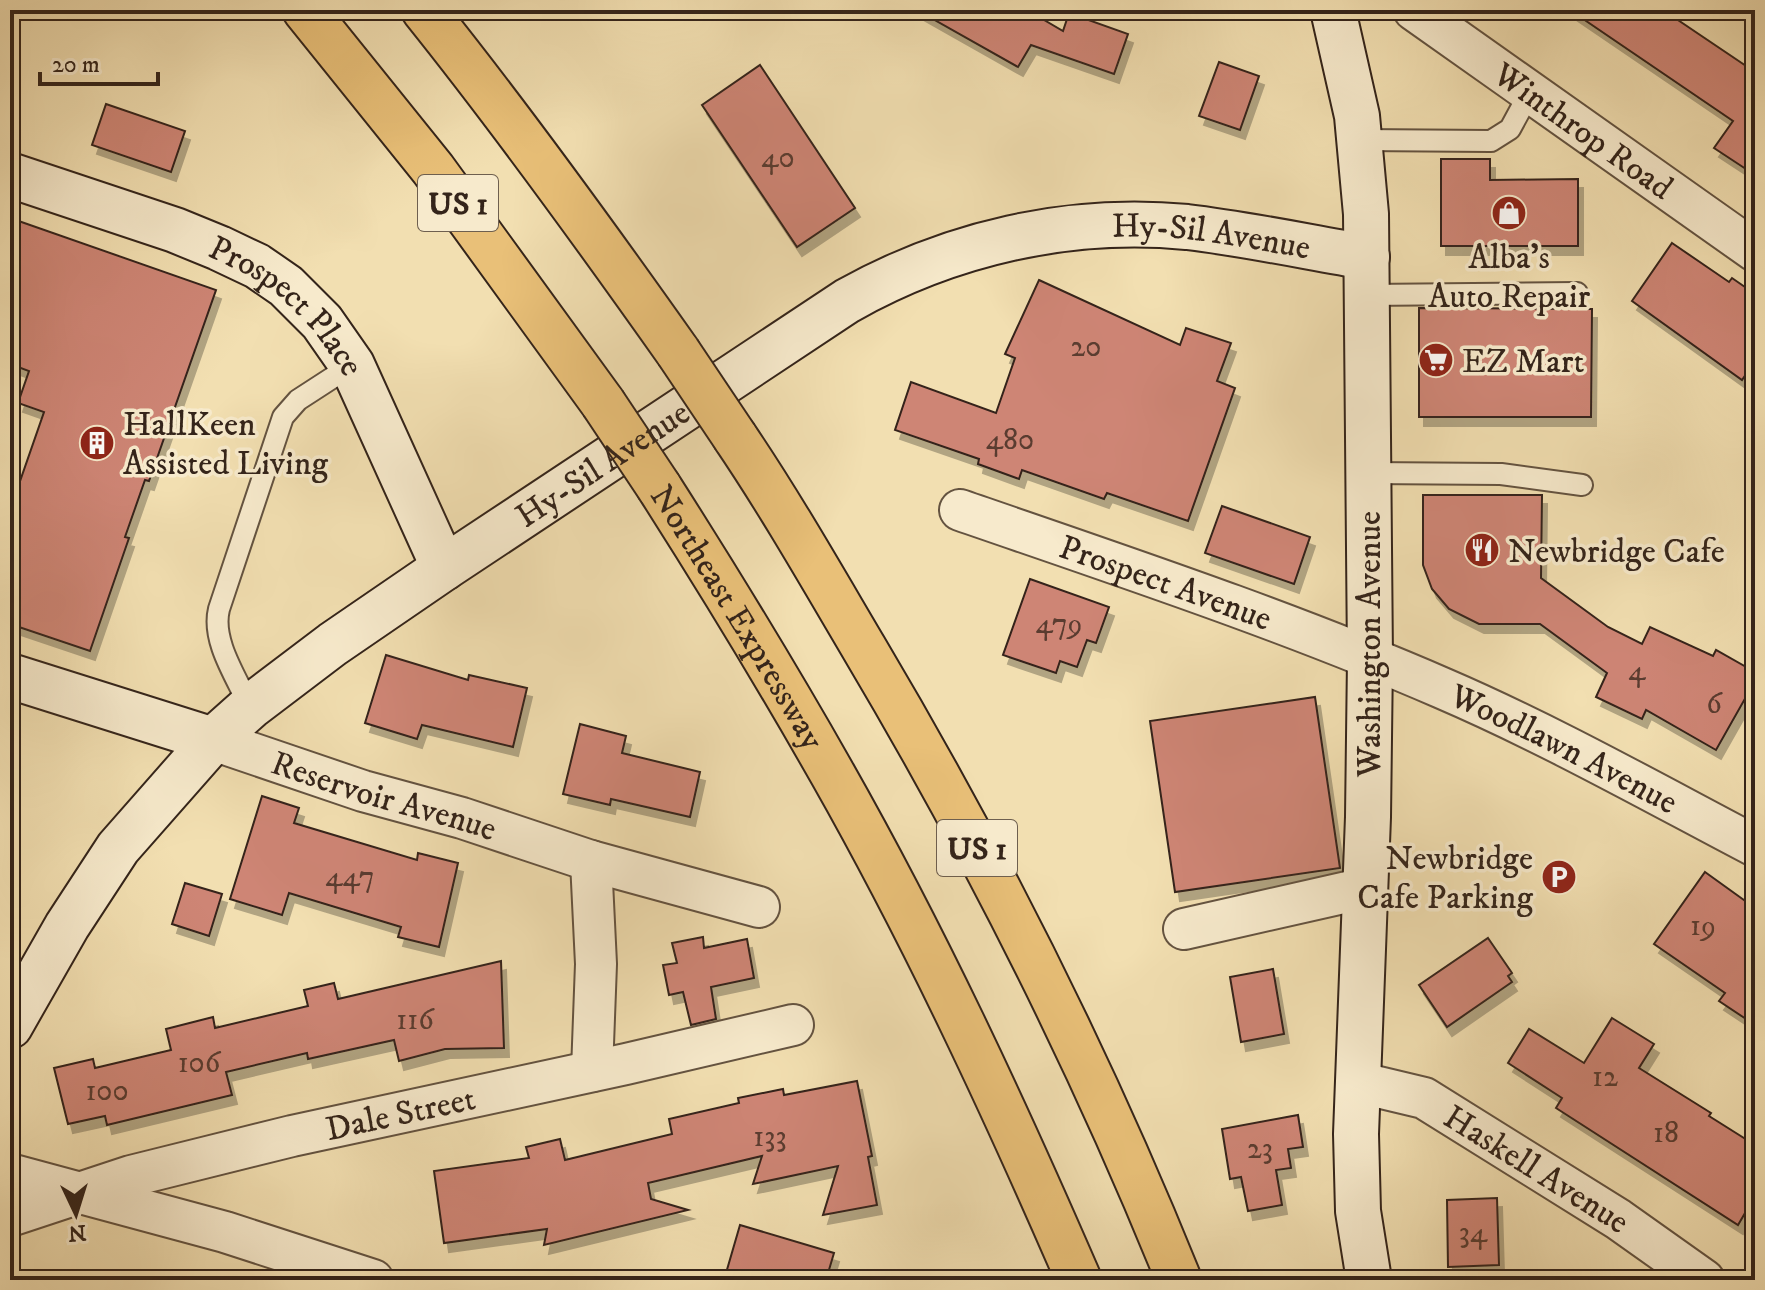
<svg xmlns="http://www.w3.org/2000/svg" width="1765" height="1290" font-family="'IM FELL DW Pica',serif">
<defs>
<filter id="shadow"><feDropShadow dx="5" dy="9" stdDeviation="0" flood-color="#0004"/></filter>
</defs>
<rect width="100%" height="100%" fill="#f2dfb1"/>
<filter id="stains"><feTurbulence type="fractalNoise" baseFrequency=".0025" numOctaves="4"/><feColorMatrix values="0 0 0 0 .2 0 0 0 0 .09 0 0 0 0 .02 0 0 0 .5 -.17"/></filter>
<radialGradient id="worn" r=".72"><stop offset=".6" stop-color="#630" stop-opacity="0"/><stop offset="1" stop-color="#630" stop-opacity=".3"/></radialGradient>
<g fill="#ce8574" stroke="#34241a" stroke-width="2" filter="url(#shadow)">
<polygon points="917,10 1027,10 1063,31 1069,13 1128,34 1114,74 1031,45 1018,67"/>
<polygon points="1570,10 1663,10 1755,72 1755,175 1714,148 1733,121"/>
<polygon points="1219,62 1259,76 1240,130 1199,116"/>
<polygon points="760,65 855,208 797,247 702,105"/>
<polygon points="106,104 185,131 171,172 92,145"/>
<polygon points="1441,159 1490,159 1490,180 1578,179 1578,246 1441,246"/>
<polygon points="10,218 216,290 149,481 145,480 125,537 129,538 90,651 10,624 10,510 44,412 18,403 29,371 10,364"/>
<polygon points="1672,243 1729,282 1732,278 1755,294 1755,361 1742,380 1632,301"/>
<polygon points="1039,280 1180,345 1186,328 1231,343 1217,381 1235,388 1188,521 1107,493 1104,499 1022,470 1019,479 978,464 979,459 895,430 911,382 996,413 1015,358 1005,354"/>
<polygon points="1419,308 1592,309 1591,417 1419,417"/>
<polygon points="1423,495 1542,495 1541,578 1608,627 1642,644 1650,627 1713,656 1716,650 1755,672 1755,681 1716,750 1646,710 1642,719 1596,697 1607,673 1540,624 1479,624 1449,609 1432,589 1423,565"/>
<polygon points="1222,506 1310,537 1294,584 1205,553"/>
<polygon points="1030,579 1109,607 1096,643 1087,640 1077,667 1060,661 1056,673 1003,655"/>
<polygon points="386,655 468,680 469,675 527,688 513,747 422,725 417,739 365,723"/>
<polygon points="1315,697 1340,868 1175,892 1150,721"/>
<polygon points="580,724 626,736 622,753 700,772 690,817 611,799 610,805 563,794"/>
<polygon points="262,796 299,808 294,823 417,860 418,853 458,863 439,947 398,937 401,927 289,893 282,915 230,899"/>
<polygon points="1705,872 1755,908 1755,1025 1719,1001 1725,993 1654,944"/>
<polygon points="185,883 222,894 209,936 172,924"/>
<polygon points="703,937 704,948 747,939 754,978 711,987 716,1019 691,1025 683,992 669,995 663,965 677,963 672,943"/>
<polygon points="1488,938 1512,973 1508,976 1512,982 1447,1027 1419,985"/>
<polygon points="501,961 504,1048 445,1049 399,1061 394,1040 308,1059 307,1053 226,1072 232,1095 107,1125 105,1116 68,1124 54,1068 93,1059 95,1068 171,1050 166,1029 213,1017 215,1028 308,1006 304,990 334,983 338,999"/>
<polygon points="1273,969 1284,1034 1241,1042 1230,977"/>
<polygon points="1612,1018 1654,1044 1639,1068 1711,1113 1709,1116 1755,1145 1755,1196 1738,1225 1556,1108 1562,1098 1508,1063 1529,1029 1584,1063"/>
<polygon points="857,1081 872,1156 868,1157 877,1205 823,1215 838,1166 753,1184 762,1156 648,1183 651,1199 688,1210 544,1245 547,1229 444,1243 434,1171 529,1158 526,1147 560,1139 565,1160 672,1134 669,1119 739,1103 738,1098 783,1089 784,1095"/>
<polygon points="1298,1115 1303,1147 1288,1149 1291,1168 1276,1170 1282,1205 1248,1211 1241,1177 1230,1179 1222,1129"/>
<polygon points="1497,1198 1499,1265 1448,1267 1447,1200"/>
<polygon points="740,1225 834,1253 826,1280 724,1280"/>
</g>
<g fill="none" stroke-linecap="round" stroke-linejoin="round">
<defs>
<g id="lane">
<polyline points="1361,140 1491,141 1510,129 1530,92"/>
<polyline points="1367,295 1577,293"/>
<polyline points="1368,473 1501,474 1582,485"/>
<path d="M250,707c-13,-29 -39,-66 -31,-98l64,-192 15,-17 54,-35"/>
</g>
<g id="street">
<path id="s1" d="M1414,10l341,241"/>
<path id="s2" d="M960,510c162,56 325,110 482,178 107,46 210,104 313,158"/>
<path id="s3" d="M213,740l150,51 99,27 129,43 168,46"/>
<polyline points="591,861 596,964 592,1071"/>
<polyline points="1184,929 1365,888"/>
<path id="s4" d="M1357,1082l67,16 194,121 86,61"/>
<polyline points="10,1174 225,1232 373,1280"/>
<path id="s5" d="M10,1216l121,-40 161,-40 334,-72 167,-39"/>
</g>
<g id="secondary">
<polyline points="1333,10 1357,116 1366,214 1370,659 1368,817 1356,1134 1358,1211 1369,1280"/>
<path id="s6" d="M10,175l165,55 44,18 38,18 29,20 36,36 30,43 92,203"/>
<polyline points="10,676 213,740"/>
<path id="s7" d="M10,1026l57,-100 51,-78 95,-108 37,-33 83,-63 111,-76 403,-267c103,-58 221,-85 340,-74 60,7 120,20 180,30"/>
</g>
<g id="highway">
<polyline points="305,10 433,169 603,403"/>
<path d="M424,10c89,111 172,226 254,342"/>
<path d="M735,437c46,68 87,140 129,211 120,202 227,414 315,632"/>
<path id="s8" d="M659,487c60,94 118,189 173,286 93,164 172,334 247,507"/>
</g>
</defs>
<use href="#lane" stroke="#645340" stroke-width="24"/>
<use href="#street" stroke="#645340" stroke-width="44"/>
<use href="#secondary" stroke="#34241a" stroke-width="48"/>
<use href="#highway" stroke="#34241a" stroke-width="48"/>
<use href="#lane" stroke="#f7eacc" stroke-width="20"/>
<use href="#street" stroke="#f7eacc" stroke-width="40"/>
<use href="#secondary" stroke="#f7eacc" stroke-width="44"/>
<use href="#highway" stroke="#e9c078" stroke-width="44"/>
<defs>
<g id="highway-bridge">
<polyline points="678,352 735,437"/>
<polyline points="603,403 659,487"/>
</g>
</defs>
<use href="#highway-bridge" stroke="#34241a" stroke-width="48" stroke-linecap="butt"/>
<use href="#highway-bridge" stroke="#e9c078" stroke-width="44"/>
</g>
<defs>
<symbol id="shop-disc" viewBox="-11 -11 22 22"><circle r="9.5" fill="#8f2418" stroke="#f7eacc"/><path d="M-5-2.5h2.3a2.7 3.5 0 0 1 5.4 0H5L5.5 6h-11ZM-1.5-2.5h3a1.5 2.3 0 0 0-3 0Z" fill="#fff"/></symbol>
<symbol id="supermarket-disc" viewBox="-11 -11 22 22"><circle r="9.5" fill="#8f2418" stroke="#f7eacc"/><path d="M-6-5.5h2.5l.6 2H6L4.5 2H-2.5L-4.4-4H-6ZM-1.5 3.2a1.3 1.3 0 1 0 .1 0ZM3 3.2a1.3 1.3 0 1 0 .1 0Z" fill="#fff"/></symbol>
<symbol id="building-disc" viewBox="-11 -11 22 22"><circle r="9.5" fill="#8f2418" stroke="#f7eacc"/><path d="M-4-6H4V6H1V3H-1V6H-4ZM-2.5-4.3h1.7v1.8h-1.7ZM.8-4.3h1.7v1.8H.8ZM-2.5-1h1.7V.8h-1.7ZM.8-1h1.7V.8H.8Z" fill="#fff"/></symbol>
<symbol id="restaurant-disc" viewBox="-11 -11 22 22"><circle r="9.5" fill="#8f2418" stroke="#f7eacc"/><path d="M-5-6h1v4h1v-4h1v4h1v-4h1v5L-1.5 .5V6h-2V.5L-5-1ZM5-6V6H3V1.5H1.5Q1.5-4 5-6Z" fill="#fff"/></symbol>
<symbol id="parking-disc" viewBox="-11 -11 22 22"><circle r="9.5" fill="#8f2418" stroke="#f7eacc"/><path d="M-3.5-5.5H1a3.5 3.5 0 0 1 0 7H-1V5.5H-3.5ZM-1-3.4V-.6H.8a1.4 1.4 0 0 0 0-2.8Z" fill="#fff"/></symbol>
</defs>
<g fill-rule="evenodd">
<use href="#shop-disc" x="1489" y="193" width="40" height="40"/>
<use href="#supermarket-disc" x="1416" y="340" width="40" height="40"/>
<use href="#building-disc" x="77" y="423" width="40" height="40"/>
<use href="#restaurant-disc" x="1462" y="530" width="40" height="40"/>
<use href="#parking-disc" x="1539" y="857" width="40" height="40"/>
</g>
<g text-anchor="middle" stroke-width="7" stroke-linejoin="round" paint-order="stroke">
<g font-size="30" fill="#5a3c30">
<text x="778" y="167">40</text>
<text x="1086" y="356">20</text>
<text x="1010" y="449">480</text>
<text x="1059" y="633">479</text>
<text x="1637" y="680">4</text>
<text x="1714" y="713">6</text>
<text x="350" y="886">447</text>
<text x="1703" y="935">19</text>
<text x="415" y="1029">116</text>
<text x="199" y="1072">106</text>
<text x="1605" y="1086">12</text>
<text x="107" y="1100">100</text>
<text x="1666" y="1142">18</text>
<text x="770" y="1146">133</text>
<text x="1260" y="1158">23</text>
<text x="1473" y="1242">34</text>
</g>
<g fill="#f7eacc" stroke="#6e5f4f" stroke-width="2">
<rect x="418" y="175" width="80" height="56" rx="6"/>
<rect x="937" y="820" width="80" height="56" rx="6"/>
</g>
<g font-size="32" font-weight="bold" fill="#34241a">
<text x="458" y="214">US 1</text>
<text x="977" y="859">US 1</text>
</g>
<g font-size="34" fill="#34241a" stroke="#f7eacc">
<text dy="12" stroke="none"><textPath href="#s1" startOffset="208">Winthrop Road</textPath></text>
<text dy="12" stroke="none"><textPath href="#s7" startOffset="1502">Hy-Sil Avenue</textPath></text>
<text dy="12" stroke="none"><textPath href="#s6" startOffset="312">Prospect Place</textPath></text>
<text dy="12" stroke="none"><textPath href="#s7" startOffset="830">Hy-Sil Avenue</textPath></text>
<text dy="12" stroke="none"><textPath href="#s2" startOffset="218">Prospect Avenue</textPath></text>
<text dy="12" stroke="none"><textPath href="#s8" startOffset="152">Northeast Expressway</textPath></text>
<text transform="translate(1368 644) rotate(-90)" y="12">Washington Avenue</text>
<text dy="12" stroke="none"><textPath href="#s2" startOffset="650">Woodlawn Avenue</textPath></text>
<text dy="12" stroke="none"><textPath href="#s3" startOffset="180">Reservoir Avenue</textPath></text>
<text dy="12" stroke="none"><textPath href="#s5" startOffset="404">Dale Street</textPath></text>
<text dy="12" stroke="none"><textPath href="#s4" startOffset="202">Haskell Avenue</textPath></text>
</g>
<g font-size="34" fill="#34241a" stroke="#f7eacc" text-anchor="start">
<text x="1509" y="268" text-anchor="middle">Alba's<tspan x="1509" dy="39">Auto Repair</tspan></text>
<text x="1462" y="372">EZ Mart</text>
<text x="123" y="435">HallKeen<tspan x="123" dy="39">Assisted Living</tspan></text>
<text x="1508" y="562">Newbridge Cafe</text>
<text x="1533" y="869" text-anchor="end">Newbridge<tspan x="1533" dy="39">Cafe Parking</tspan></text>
</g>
</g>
<rect width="1765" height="1290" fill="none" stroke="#f2dfb1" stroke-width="40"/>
<rect x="12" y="12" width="1741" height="1266" fill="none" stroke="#34241a" stroke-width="4"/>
<rect x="20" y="20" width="1725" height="1250" fill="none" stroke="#34241a" stroke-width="2"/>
<g transform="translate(76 1214) rotate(176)" stroke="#f7eacc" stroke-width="6" paint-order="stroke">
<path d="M0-6L14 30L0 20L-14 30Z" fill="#34241a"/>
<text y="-12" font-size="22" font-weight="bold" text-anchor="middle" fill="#34241a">N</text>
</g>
<path d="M40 72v12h118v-12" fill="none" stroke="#34241a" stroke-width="4"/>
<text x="52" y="72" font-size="24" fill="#34241a" stroke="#f7eacc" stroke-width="6" paint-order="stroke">20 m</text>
<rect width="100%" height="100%" filter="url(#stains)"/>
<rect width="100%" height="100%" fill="url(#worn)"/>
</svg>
